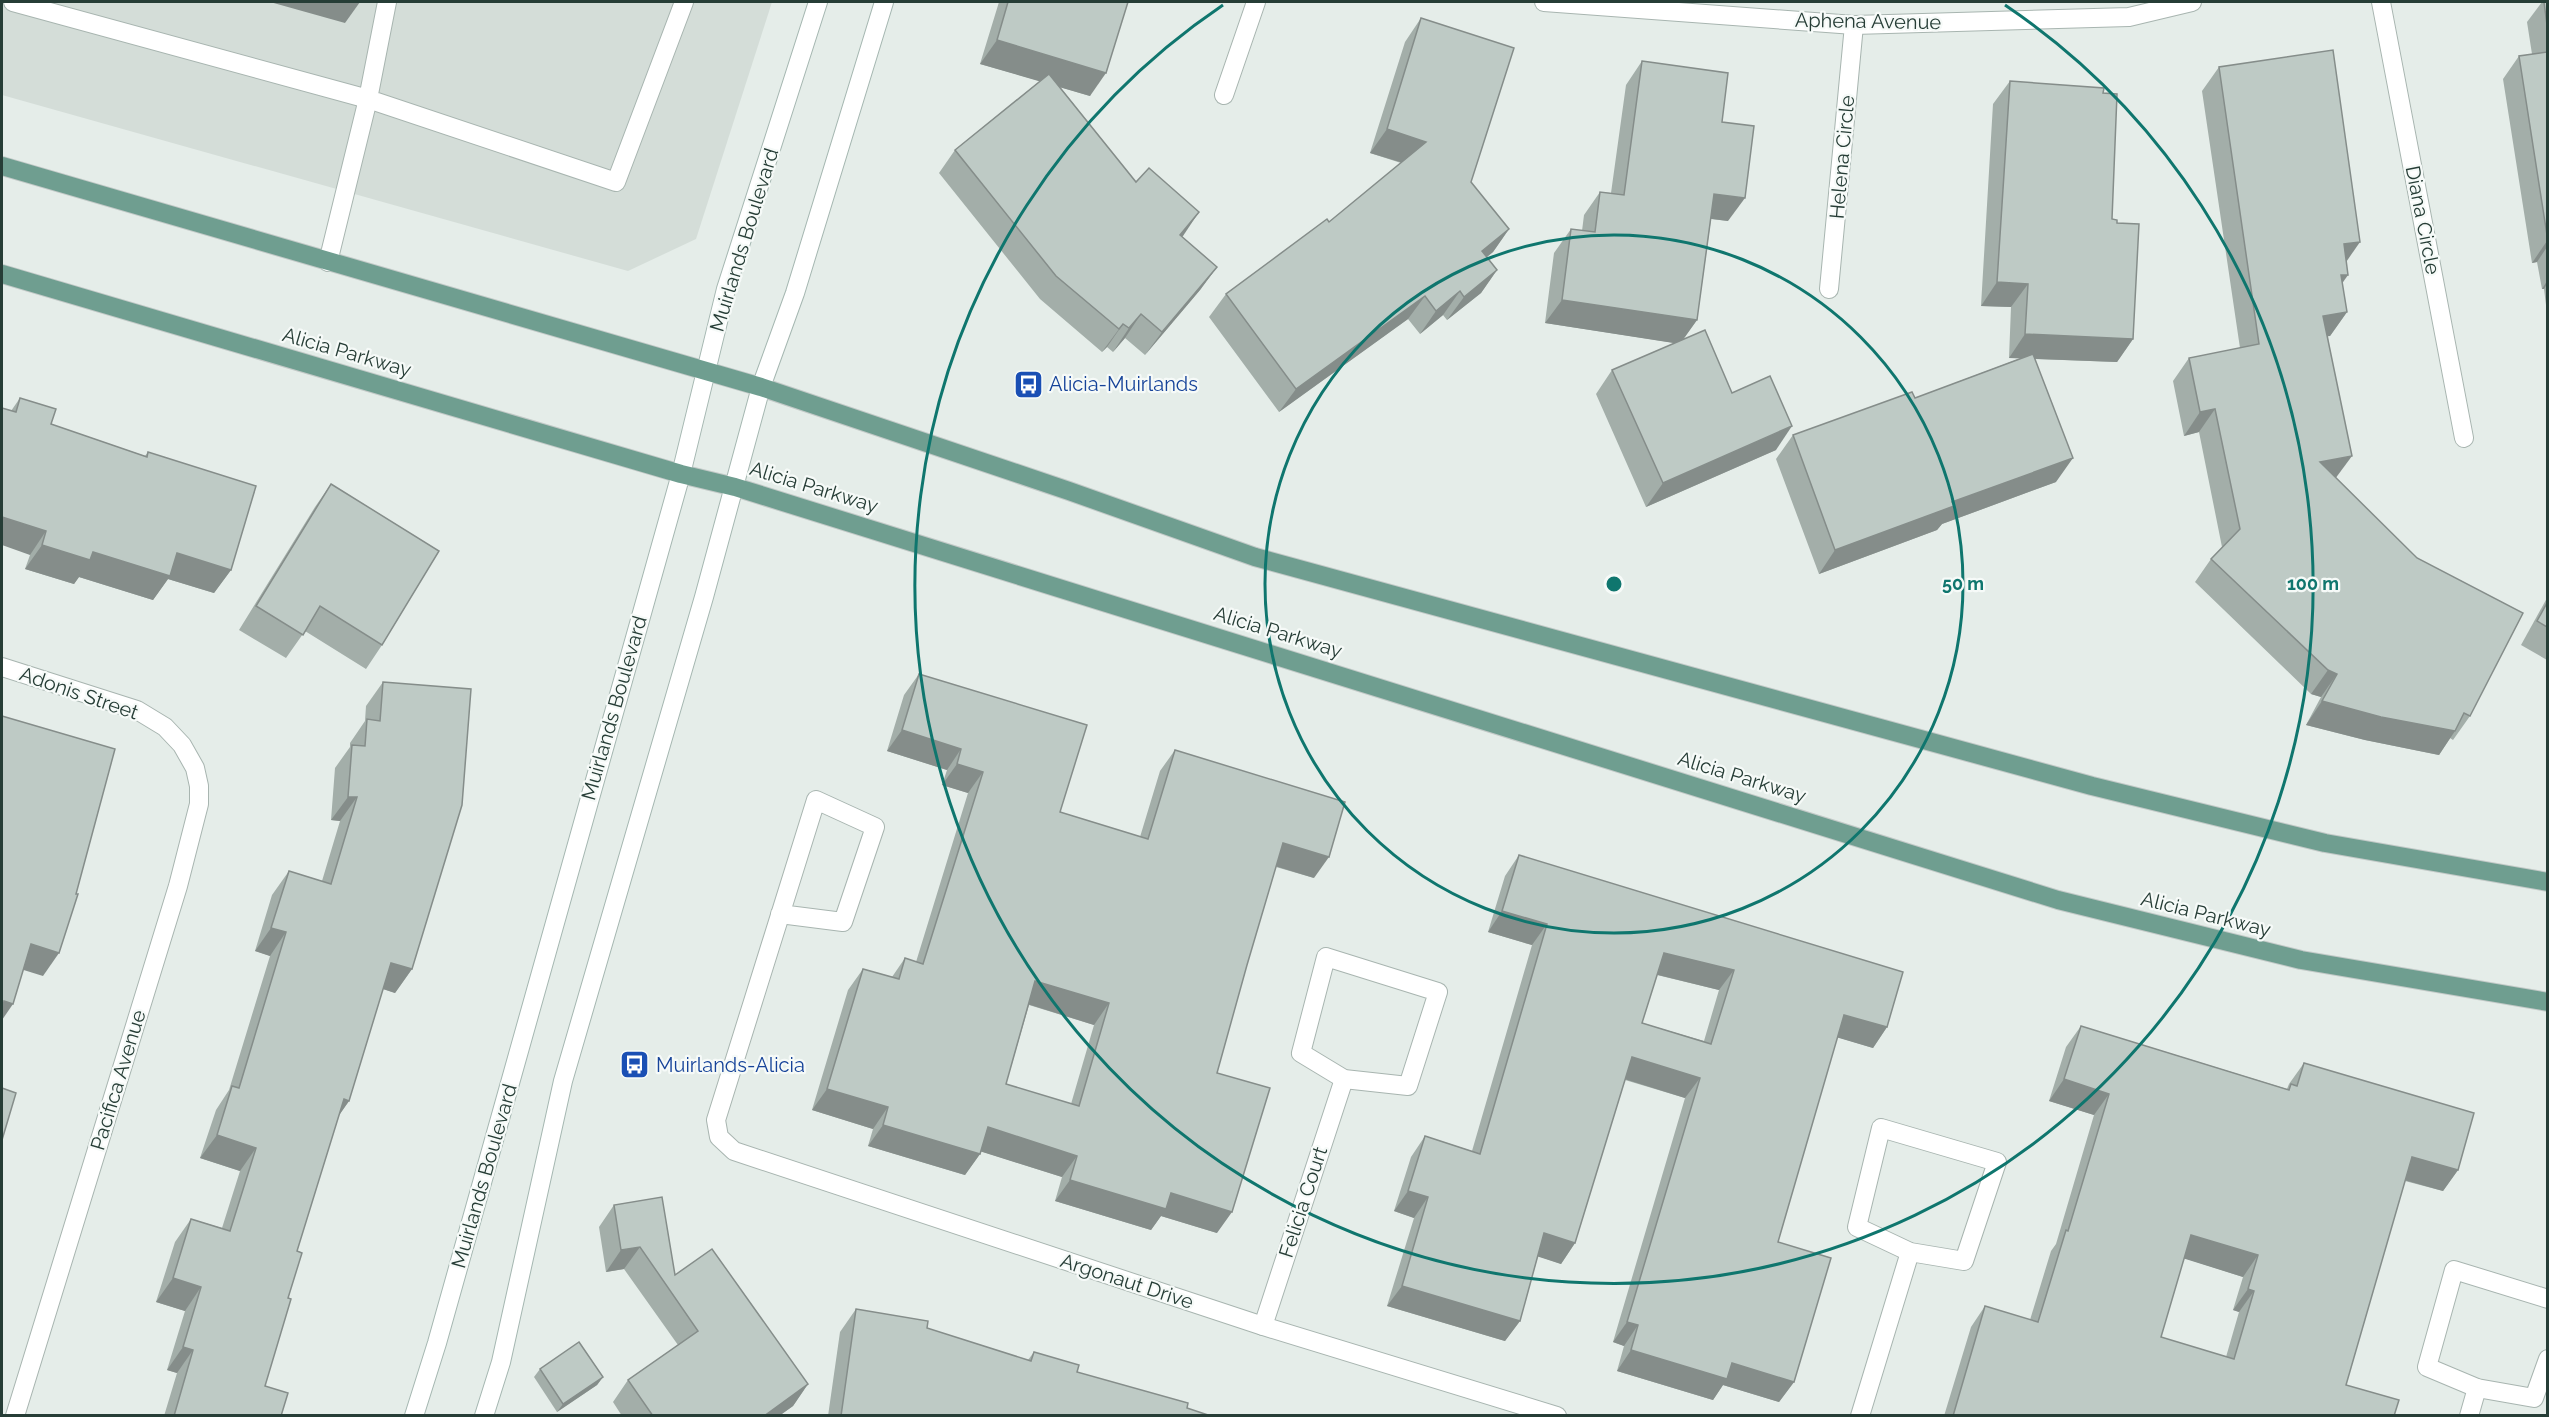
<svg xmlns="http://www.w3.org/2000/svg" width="2549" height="1417" font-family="Raleway,sans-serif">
<rect width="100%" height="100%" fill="#e5ede9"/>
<polygon fill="#d4ddd8" points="2,2 772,2 696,239 628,271 2,95"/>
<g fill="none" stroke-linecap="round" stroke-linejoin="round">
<defs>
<g id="lane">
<polyline points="13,2 368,99 328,262"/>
<polyline points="387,2 368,99 616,182 684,2"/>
</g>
<g id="street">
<polyline points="1544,2 1854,25 2129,17 2192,2"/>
<polyline points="2381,2 2464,438"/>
<polyline points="1224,95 1256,2"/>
<polyline points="1829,289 1854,25"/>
<polyline points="2,667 137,710 165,727 182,745 195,768 199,786 199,804 178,886 15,1416"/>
<polyline points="780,914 843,922 875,827 816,800 716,1120 719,1137 734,1151 1263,1326 1557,1416"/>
<polygon points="1326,957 1438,992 1408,1086 1344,1079 1301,1053"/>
<polygon points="1881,1128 1997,1162 1964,1261 1910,1252 1857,1227"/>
<polyline points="2548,1299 2454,1270 2427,1367 2477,1388 2534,1398 2548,1359"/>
<polyline points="1263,1326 1344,1079"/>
<polyline points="1860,1416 1910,1252"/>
<polyline points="2469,1416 2477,1388"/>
</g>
<g id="secondary">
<polyline points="414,1416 437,1343 681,474 726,289 818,2"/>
<polyline points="484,1416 501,1362 563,1081 704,597 761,387 795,293 884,2"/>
</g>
<g id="primary">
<polyline points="2,166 761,387 1069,491 1255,557 2092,786 2325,843 2548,882"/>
<polyline points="2,274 681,474 735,487 2058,900 2301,960 2548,1002"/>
</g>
</defs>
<use href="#lane" stroke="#a8b5b0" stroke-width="20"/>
<use href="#street" stroke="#a8b5b0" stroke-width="20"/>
<use href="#secondary" stroke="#a5b7b1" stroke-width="20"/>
<use href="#primary" stroke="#c2c9c7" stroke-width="20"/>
<use href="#lane" stroke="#fff" stroke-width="18"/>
<use href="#street" stroke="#fff" stroke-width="18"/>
<use href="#secondary" stroke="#fff" stroke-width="18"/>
<use href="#primary" stroke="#6f9e90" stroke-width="18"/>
</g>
<g fill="#a3aea9" fill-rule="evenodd">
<polygon points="999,2 1128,2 1090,96 1060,87 1136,182 1182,237 1217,267 1200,290 1145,355 1125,338 1113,352 1107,347 1102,352 1040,299 939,173 955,150 1040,81 980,64"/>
<polygon points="2542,2 2547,2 2547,313 2544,289 2542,289 2537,262 2532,263 2503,79 2519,56 2532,54 2527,22"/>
<polygon points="1421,18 1471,182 1509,229 1493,252 1487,257 1497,270 1481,293 1447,320 1443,315 1420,334 1408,319 1279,412 1209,317 1226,294 1329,222 1401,163 1370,153 1405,42"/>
<polygon points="1642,61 1722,122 1728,221 1711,219 1697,320 1683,339 1732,393 1776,450 1646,507 1596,394 1612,370 1675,343 1545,323 1554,253 1571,229 1582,231 1584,215 1600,192 1611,193 1626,85"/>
<polygon points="2219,67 2346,262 2342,283 2347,312 2330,336 2328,336 2336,478 2470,716 2453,740 2450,738 2439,755 2365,740 2306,725 2321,697 2311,694 2195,582 2211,559 2222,547 2199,432 2184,436 2173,381 2189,358 2240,348 2202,91"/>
<polygon points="2010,81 2103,93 2112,219 2133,339 2117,362 2035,359 2056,482 1942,524 1937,530 1819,574 1776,459 1793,435 1915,398 2021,358 2009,358 2011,307 1981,306 1993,104"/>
<polygon points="20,398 51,424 145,456 148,452 231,570 214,593 168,579 153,600 79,577 74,584 25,569 30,555 11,411"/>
<polygon points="331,484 382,645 366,669 305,631 286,658 239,630 315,507"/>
<polygon points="2547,598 2547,660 2521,645"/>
<path d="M919,674l141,138 80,25 20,-66 15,-21 139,128 -38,-11 -29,98 -30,108v160l-56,-17 -10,14 -96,-29 7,-24 -82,-26v3l-15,21 -97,-29 5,-17 -61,-19 36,-120 15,-21 29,8 13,-19 11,4 52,-169 -26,-8 5,-15 -60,-19 17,-56zM1029,1005l65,20 -23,79 -65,-20z"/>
<polygon points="383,682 412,969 395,993 383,989 349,1101 339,1115 297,1251 288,1298 265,1386 281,1416 164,1416 177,1373 167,1370 185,1311 156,1302 175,1242 191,1219 222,1228 240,1171 200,1158 216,1110 229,1090 270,956 255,951 272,895 289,871 322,881 340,821 331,820 335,768 350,747 350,743 365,721 366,706"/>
<path d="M1519,855l368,172 -14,21 -36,-11 -59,205 16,140 -15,20 -56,-17 -10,15 -96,-29 7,-25 -11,-4 72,-244 -60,-18 -50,163 -14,21 -23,-8 -18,65 -15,20 -118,-35 27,-88 -20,-7 17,-54 14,-21 47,15 60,-206 -44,-13 17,-56zM1657,975l62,15 -15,51 -62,-18z"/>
<path d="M2081,1026l206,63 2,-5 15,-21 154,107 -15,21 -38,-10 -59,204 48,31h-450l27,-89 14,-21 45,14 21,-69 5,-7 38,-129 -45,-14 17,-54zM2184,1258l59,19 -10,33 6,2 -13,45 -65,-20z"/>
<polygon points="614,1205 675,1275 808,1384 793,1406 779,1416 622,1416 613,1402 628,1380 678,1345 624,1269 606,1272 599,1227"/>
<polygon points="856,1309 927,1328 1028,1360 1034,1352 1077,1372 1211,1416 828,1416 840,1332"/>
<polygon points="540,1369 603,1377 597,1385 557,1412 534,1377"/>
</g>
<g fill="#858d8a">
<polygon points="270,2 360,2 345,23"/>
<polygon points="997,40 1106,73 1090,96 980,64"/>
<polygon points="1387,129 1426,142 1410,165 1370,153"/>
<polygon points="1714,194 1745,198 1728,221 1697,217"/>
<polygon points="1199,212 1183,236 1163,258 1180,235"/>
<polygon points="1509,229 1493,252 1465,274 1482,251"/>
<polygon points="2547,241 2547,247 2537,262 2532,263"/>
<polygon points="2360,242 2344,265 2344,244"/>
<polygon points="1217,267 1200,290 1145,355 1162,332"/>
<polygon points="1497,270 1481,293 1447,320 1464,297"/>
<polygon points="2341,275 2348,275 2332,298"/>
<polygon points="2547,281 2547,284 2544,289 2542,289"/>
<polygon points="1997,282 2028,284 2011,307 1981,306"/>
<polygon points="1460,291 1443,315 1420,334 1436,311"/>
<polygon points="1425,296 1408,319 1279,412 1296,389"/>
<polygon points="1562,300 1697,320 1680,344 1545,323"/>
<polygon points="2347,312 2330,336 2307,339 2323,316"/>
<polygon points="1141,314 1125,338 1113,352 1129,328"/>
<polygon points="1123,324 1107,347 1102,352 1119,329"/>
<polygon points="2025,334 2133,339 2117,362 2009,358"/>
<polygon points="2215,409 2199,432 2184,436 2200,412"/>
<polygon points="1792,426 1776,450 1646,507 1663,483"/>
<polygon points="2352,456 2335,479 2320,462"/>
<polygon points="2073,458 2056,482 1942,524 1937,530 1819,574 1835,550 1952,502"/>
<polygon points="2,517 46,531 30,555 2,545"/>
<polygon points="42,545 93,552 177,553 231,570 214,593 168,579 153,600 79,577 74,584 25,569"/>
<polygon points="2328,670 2337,674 2321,697 2311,694"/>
<polygon points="2322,701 2455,731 2439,755 2365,740 2306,725"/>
<polygon points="902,730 961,749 947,770 887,751"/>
<polygon points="957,764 983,772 968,793 942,785"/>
<polygon points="348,797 357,797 340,821 331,820"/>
<polygon points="1283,843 1329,857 1314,878 1268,864"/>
<polygon points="1502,911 1547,924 1532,945 1488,932"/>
<polygon points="271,928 286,932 270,956 255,951"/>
<polygon points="31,944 59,953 43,976 14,967"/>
<polygon points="1664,953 1734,970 1719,990 1650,973"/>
<polygon points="391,963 412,969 395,993 374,986"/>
<polygon points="1035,981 1109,1003 1094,1025 1021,1002"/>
<polygon points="4,1001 13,1004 2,1020 2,1005"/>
<polygon points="1844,1015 1887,1027 1873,1048 1829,1035"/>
<polygon points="1632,1057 1700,1078 1685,1098 1618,1077"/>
<polygon points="2064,1079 2109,1094 2094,1115 2049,1101"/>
<polygon points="827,1089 888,1107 873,1129 812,1110"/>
<polygon points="344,1099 349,1101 333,1124"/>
<polygon points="883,1125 980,1154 965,1175 868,1146"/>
<polygon points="988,1127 1077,1156 1062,1177 973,1149"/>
<polygon points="217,1135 256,1148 240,1171 200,1158"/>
<polygon points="2412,1157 2458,1170 2443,1191 2397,1178"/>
<polygon points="1070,1180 1171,1193 1232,1212 1217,1233 1161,1216 1151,1230 1055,1201"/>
<polygon points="1408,1191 1428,1197 1414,1218 1394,1211"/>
<polygon points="1544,1233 1575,1243 1561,1264 1530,1254"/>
<polygon points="2191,1235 2258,1255 2243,1277 2176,1256"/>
<polygon points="640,1247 624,1269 606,1272 621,1250"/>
<polygon points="173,1278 201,1287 185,1311 156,1302"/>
<polygon points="1402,1286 1520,1321 1505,1341 1387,1306"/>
<polygon points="2248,1289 2254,1291 2239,1312 2233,1310"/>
<polygon points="1627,1322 1638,1325 1624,1346 1613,1342"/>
<polygon points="183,1347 193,1350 177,1373 167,1370"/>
<polygon points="1631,1350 1732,1363 1794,1382 1779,1402 1723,1385 1713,1400 1617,1371"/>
<polygon points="603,1377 597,1385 557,1412 563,1404"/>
<polygon points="808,1384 793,1406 779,1416 764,1416"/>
</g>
<g fill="#becac5" stroke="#858d8a" stroke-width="1.5" fill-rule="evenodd">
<polygon points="1008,2 1128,2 1106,73 997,40"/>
<polygon points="2544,2 2547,2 2547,25"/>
<polygon points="1421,18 1514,48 1471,182 1509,229 1482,251 1497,270 1464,297 1460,291 1436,311 1425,296 1296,389 1226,294 1327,219 1329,222 1426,142 1387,129"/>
<polygon points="2333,50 2360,242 2344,244 2348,275 2341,275 2347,312 2323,316 2352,456 2320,462 2417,558 2523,613 2470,716 2464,713 2455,731 2381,717 2322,701 2337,674 2328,670 2211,559 2240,529 2215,409 2200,412 2189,358 2259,344 2219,67"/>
<polygon points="2547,52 2547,235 2519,56"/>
<polygon points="1642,61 1728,73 1722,122 1754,126 1745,198 1714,194 1697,320 1562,300 1571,229 1595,232 1600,192 1624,195"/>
<polygon points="1049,74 1136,182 1149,168 1199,212 1180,235 1217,267 1162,332 1141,314 1129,328 1123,324 1119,329 1056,276 955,150"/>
<polygon points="2010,81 2104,88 2103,93 2117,94 2112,219 2117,220 2117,223 2139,224 2133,339 2025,334 2028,284 1997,282"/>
<polygon points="1705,330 1732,393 1770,376 1792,426 1663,483 1612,370"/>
<polygon points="2033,354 2073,458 1952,502 1954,506 1835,550 1793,435 1912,392 1915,398"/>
<polygon points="20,398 56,409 51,424 147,457 148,452 256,486 231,570 177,553 170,576 93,552 90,560 42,545 46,531 2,517 2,408 16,412"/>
<polygon points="331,484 439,551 382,645 320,606 303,635 256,606"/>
<polygon points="2547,603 2547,627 2537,621"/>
<path d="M919,674l168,51 -27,87 88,27 27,-89 170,52 -16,55 -46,-14 -36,122 -30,108 53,15 -38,124 -61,-19 -5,16 -96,-29 7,-24 -89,-29 -8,27 -97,-29 5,-18 -61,-18 36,-120 36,10 6,-21 18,6 60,-192 -26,-8 4,-15 -59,-19zM1035,981l74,22 -30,103 -73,-22z"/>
<polygon points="383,682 471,689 462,805 412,969 391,963 349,1101 344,1099 297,1251 302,1253 288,1298 291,1299 265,1386 288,1393 281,1416 174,1416 193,1350 183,1347 201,1287 173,1278 191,1219 230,1231 256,1148 217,1135 232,1086 239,1088 286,932 271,928 289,871 331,884 357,797 348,797 352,745 365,746 367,719 380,721"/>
<polygon points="2,716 115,749 76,894 78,894 59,953 31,944 13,1004 4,1001 2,1011"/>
<path d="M1519,855l384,117 -16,55 -43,-12 -66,227 53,16 -37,124 -62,-19 -5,16 -96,-29 7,-25 -11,-3 73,-244 -68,-21 -57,186 -31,-10 -24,88 -118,-35 26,-89 -20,-6 17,-55 55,18 67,-230 -45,-13zM1664,953l70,17 -23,74 -69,-21z"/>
<path d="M2081,1026l208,64 2,-6 6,2 7,-23 170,50 -16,57 -46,-13 -66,228 53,15 -5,16h-441l32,-110 53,16 28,-92 2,1 41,-137 -45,-15zM2191,1235l67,20 -10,34 6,2 -20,68 -73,-22z"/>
<polygon points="2,1088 16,1093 2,1140"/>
<polygon points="662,1197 675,1275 712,1249 808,1384 764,1416 653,1416 628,1380 698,1331 640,1247 621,1250 614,1205"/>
<polygon points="856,1309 928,1321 927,1328 1031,1361 1034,1352 1079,1365 1077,1372 1188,1403 1187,1408 1211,1416 841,1416"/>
<polygon points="579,1342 603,1377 563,1404 540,1369"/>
</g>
<g fill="none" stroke="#0f766e" stroke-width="3">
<circle cx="1614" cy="584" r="349"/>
<path d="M2005 5A699 699 0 1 1 1223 5"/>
</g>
<defs>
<symbol id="bus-square" viewBox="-11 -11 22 22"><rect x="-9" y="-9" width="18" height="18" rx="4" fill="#1a4fb4" stroke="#f6faf8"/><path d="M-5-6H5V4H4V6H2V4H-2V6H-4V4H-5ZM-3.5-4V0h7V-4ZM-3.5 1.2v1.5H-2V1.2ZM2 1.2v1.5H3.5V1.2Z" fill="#fff"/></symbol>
</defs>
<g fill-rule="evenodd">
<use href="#bus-square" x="1012" y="368" width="33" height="33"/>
<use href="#bus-square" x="618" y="1048" width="33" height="33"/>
</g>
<g text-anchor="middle" stroke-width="4.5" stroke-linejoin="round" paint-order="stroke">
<g font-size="20" fill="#263d36" stroke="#f6faf8">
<text transform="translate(1868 21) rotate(1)" y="7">Aphena Avenue</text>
<text transform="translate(1842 157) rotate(-85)" y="7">Helena Circle</text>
<text transform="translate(2423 220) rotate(79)" y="7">Diana Circle</text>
<text transform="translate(744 240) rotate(-73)" y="7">Muirlands Boulevard</text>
<text transform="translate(347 352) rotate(16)" y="7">Alicia Parkway</text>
<text transform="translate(814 487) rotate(17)" y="7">Alicia Parkway</text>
<text transform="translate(1278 632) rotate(17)" y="7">Alicia Parkway</text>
<text transform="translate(79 693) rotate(19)" y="7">Adonis Street</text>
<text transform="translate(614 708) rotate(-74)" y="7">Muirlands Boulevard</text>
<text transform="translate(1742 777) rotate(17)" y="7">Alicia Parkway</text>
<text transform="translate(2206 914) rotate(14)" y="7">Alicia Parkway</text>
<text transform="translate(118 1080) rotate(-73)" y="7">Pacifica Avenue</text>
<text transform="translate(484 1176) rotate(-74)" y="7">Muirlands Boulevard</text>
<text transform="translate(1303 1202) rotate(-72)" y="7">Felicia Court</text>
<text transform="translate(1127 1281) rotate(18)" y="7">Argonaut Drive</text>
</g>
<g font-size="20" fill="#164399" stroke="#f6faf8" text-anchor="start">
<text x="1049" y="391">Alicia-Muirlands</text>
<text x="656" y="1072">Muirlands-Alicia</text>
</g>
</g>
<circle cx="1614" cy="584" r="9" fill="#0f766e" stroke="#f6faf8" stroke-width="3"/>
<g font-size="18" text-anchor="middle" font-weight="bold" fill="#0f766e" stroke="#f6faf8" stroke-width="4.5" stroke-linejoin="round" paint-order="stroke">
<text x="1963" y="590">50 m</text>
<text x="2313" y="590">100 m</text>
</g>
<rect width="2549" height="1417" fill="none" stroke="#263d36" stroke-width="6"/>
</svg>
